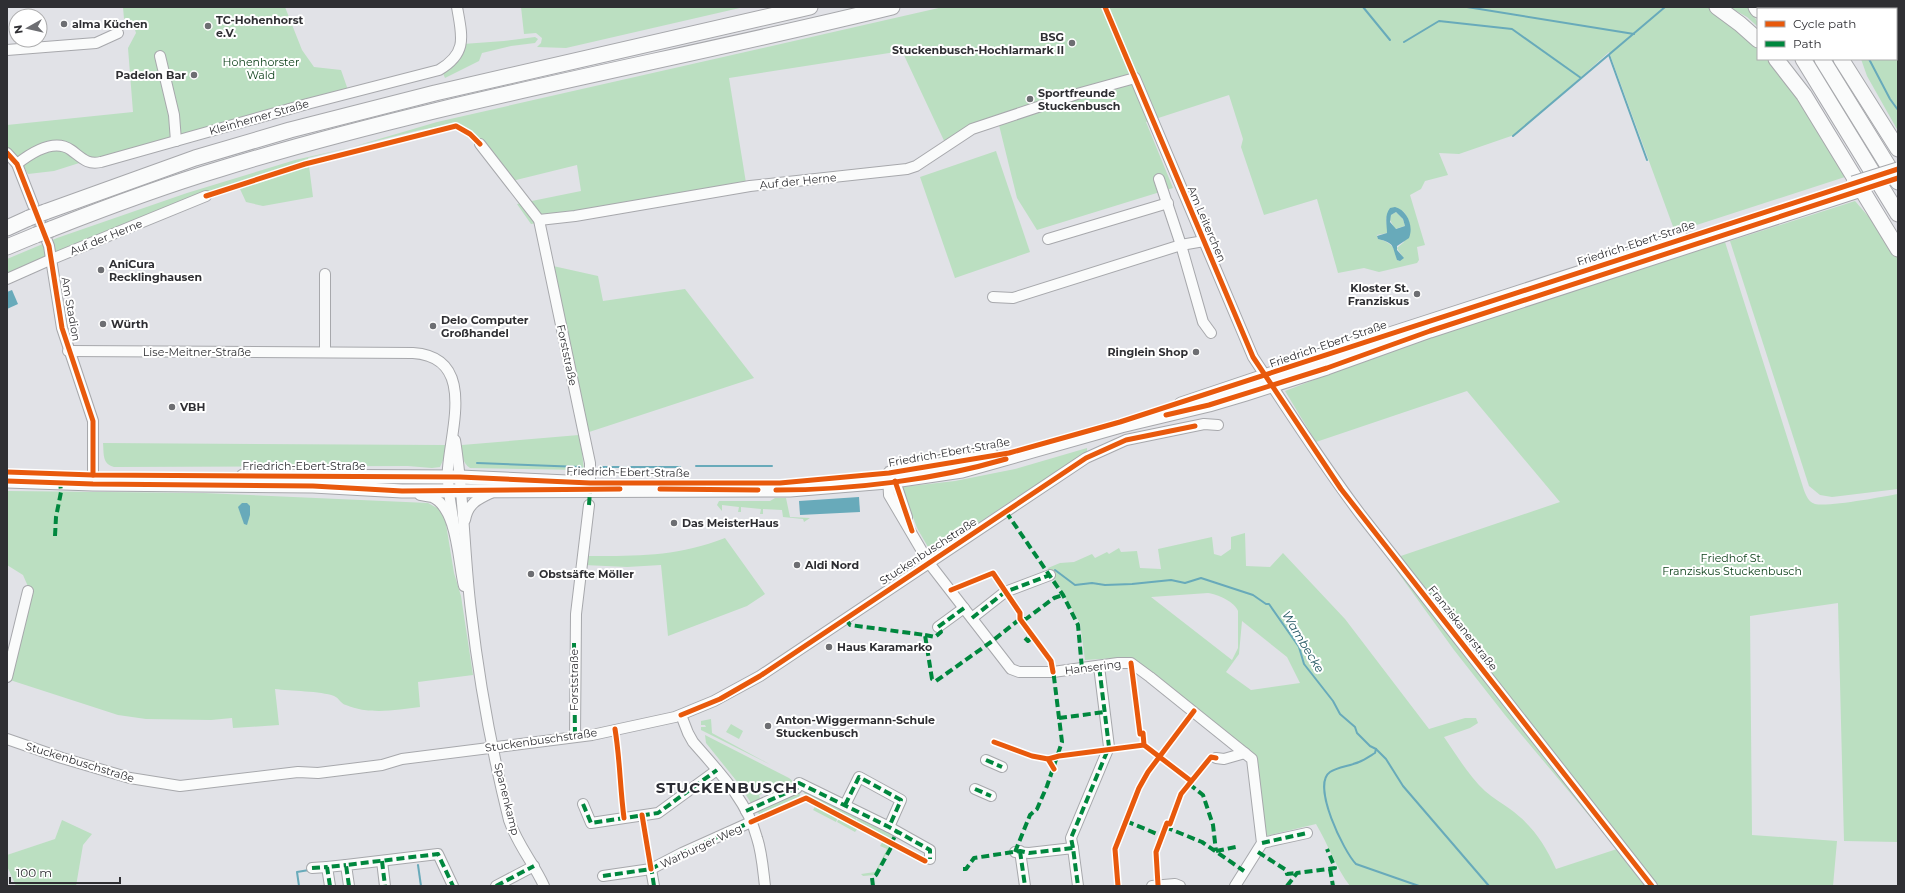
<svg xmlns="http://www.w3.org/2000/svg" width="1905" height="893" font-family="Montserrat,sans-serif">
<rect width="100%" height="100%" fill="#e1e2e7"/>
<g fill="#bbdfc1" fill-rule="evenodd">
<polygon points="123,7 285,7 302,50 314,67 341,70 348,90 162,143 95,158 54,171 28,174 18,157 7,146 7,125 133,112 128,48 136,33 132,20 124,19"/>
<polygon points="521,7 744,7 566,48 537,47 541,43 542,38 536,33 524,34"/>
<path d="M943,7h768l47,38v14h13l7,8 70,109 -173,56 -66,-180 -92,82 -58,20 -20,-1 9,22 -23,6 -4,8 -11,6 15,50 -8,2 2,13 -2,3 -38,9 -15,-4 -26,5 -21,-74 -53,16 -23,-68 2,-8 -14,-44 -83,27 27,66 -136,42 -20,-32 -19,-77 -51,26 -45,-96 -173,27 18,111 -216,35 -14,-20 64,-13 -4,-26 -65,16 -37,-47 -10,-6 -11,-4 -34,6 -112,28 5,39 -50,9 -17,-4 -6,-13 -44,12 -189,83v-25l50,-21 130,-45 108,-33 57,-13 85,-25zM1390,208l14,4 5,10 -5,20 -7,6 5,8 -2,5 -3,-1c-1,-13 -7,-18 -19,-21l-1,-4 11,-2 -2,-14z"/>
<polygon points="1729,7 1749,7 1758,23 1758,27 1747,17"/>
<polygon points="1842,7 1898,7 1898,131 1867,76 1861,59 1896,59 1896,9 1843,9"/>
<polygon points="535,37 538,39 535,43 511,46 482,53 479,61 445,78 442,71 463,44 504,41"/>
<polygon points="996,151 1030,252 955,278 920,177"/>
<polygon points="1855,201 1881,231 1898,258 1898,489 1832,497 1820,495 1809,486 1730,241"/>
<polygon points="1396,212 1403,219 1405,226 1395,229 1390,220 1391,215"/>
<path d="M1725,242l77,242c2,6 5,18 13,20 14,3 66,-7 83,-10v348l-54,-1 -6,-238 -88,13 2,219 85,6 -4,45h-483c-14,-18 -22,-42 -34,-62l-50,12 -12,-81 -137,-97 -32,2 -5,-37 -32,-55 12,-5 14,-1 18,-8 3,4 12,-6 2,2 10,-6 2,4 16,-1 3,17 21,1 -3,-20 54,-12 2,17 7,2 10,-7v-12l14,-4 1,33 24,1 13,-14 62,66 84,110 36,-11h11l2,5 -8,5 -26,9c13,19 25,39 41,54 8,7 17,12 25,18 22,16 35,35 46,60l61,-20 -112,-134 -51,-65 -65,-90 171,-58 -93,-111 -151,51 -31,-51 156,-60zM1208,593c9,1 27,9 30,18v37l-6,12 -81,-63zM1242,621l45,36 13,26 -49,7 -25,-18 13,-18z"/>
<path d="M544,264l54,12 5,25 82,-12 69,89 -174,57 4,35 -114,-2c-8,-5 -8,-14 -8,-23l117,-10z"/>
<polygon points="66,301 72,301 76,341 70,332"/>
<path d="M103,443l343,2 -2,13 -4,9 -8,1 -24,-2 -294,1c-12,-3 -10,-13 -11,-24z"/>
<polygon points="1087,448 1087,454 1023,493 932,554 917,528 902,487 955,481 1015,469"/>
<path d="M7,491l197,2 224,10 11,6 6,9 9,55 7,23 12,79 -55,7 2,25c-23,3 -51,8 -74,-2 -5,-1 -7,-7 -12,-9 -13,-5 -44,-5 -59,-7l4,36 -46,3 -1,-10 -21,2 -65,-1 -28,-4 -108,-35 20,-89 -7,-16 -16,-10z"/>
<polygon points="775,498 786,498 790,517 810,518 804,522 803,519 783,517 782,510 763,509 763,514 760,514 761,509 741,507 741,512 738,512 739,507 722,505 722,511 717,505 719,501 770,501"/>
<path d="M725,538l40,56 -18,12 -79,30 -7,-71 -34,2 -43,-2 2,-9c51,0 90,1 139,-18z"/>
<polygon points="711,719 712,733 771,765 701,730 701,727 706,727 705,725 701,725 701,721"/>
<polygon points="731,724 743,731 739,739 726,732"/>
<polygon points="705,735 789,778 795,783 788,788 785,784 774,789 776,794 773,795 771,790 759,795 761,801 751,803 739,784 706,743"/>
<polygon points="804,789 857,817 855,822 806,796 803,791"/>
<polygon points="801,790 799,799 761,816 755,810"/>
<polygon points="816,805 838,817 836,822 813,810"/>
<polygon points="858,817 880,829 885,828 892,836 891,841 855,822"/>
<polygon points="839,818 858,828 855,832 837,822"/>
<polygon points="62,820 92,834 83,845 76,886 16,886 7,866 7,855 55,839"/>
<polygon points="883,841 889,844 889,849 875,875 863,876 861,874 875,872 887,849 880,846"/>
</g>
<g fill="#68aaba" fill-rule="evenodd">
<path d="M1395,207c12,3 19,19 14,31l-12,8v4l7,8 -4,3 -3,-1c-5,-14 -2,-17 -19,-21l-1,-3 10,-3c0,-9 -3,-17 3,-25zM1396,212l7,7 2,7 -9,3 -6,-7 1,-7z"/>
<polygon points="12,290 18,304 7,309 7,292"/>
<polygon points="859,497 860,512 800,515 799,501"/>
<polygon points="242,503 247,503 250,506 250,515 247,525 244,524 238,507"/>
</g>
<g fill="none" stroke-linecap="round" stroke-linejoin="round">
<g stroke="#68aaba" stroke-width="2">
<polyline points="1363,7 1390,40"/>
<polyline points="1467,7 1634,34"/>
<polyline points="1849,7 1850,9"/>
<polyline points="1404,42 1439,21 1512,29 1581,78"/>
<polyline points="1609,55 1647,160"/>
<polyline points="1869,59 1890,99 1898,110"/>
<polyline points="1513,136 1665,7"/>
<polyline points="477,463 581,467"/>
<polyline points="696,466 772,466"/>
<polyline points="601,467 680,467"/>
<polyline points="1055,570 1075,585 1092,583 1105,585 1132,584 1171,580 1185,583 1201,578 1253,595 1266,604 1269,604 1299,647 1304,664 1333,701 1340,714 1355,727 1357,733 1370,746 1376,749 1386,759 1403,786 1489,886"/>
<path d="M1376,749l-1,4c-5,3 -11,7 -16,9 -9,4 -22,5 -29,10 -19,13 14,80 26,92l63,22"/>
<polyline points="418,865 421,886"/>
<polyline points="299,886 297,872 309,870"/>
</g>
<defs>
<g id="minor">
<polyline points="7,50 96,43 118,33"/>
<polyline points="160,56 174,115 176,141"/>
<polyline points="480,144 539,220 590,463 590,489"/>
<polyline points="7,153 17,164 49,246 62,328 93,421 93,484"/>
<path d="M17,164c14,-11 37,-26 54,-14 11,8 16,15 30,12l206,-58 132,-34c29,-17 23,-34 18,-63"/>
<polyline points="1159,179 1181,245 1203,322 1211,333"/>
<path d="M539,220l36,-4 175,-30 157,-17 9,-3 56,-37 105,-35 58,-16 118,279c35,53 70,108 108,158l291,371"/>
<polyline points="1048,239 1168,203"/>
<polyline points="7,279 52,259 206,196"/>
<polyline points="993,297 1013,298 1181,245 1204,241"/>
<path d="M68,351l345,2c63,4 38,75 35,115 -2,18 5,46 7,64"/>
<polyline points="325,352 325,274"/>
<path d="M455,440c9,56 9,114 16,171 8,70 21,141 38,209 9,26 24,42 35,66"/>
<polyline points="888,475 889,495 929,563 1011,669 1019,672 1053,672 1118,663 1131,663 1150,677 1252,759 1262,843 1235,886"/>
<polyline points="891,476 895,481 907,517"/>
<path d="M420,495c4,1 9,1 12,2 26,11 26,66 32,89"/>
<path d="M465,520c3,-17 13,-21 28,-28"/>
<polyline points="972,618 1005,592 1050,575"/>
<polyline points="938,627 964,608"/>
<polyline points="7,677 28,591"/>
<path d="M681,715l7,18 5,9c25,29 54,58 64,96 5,15 6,32 8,48"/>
<polyline points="575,737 576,614 589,505"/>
<polyline points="7,739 62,758 130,778 180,786 298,772 318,773 382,765 402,759 592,735 675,717 714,701 760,676 1086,458 1126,440 1204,424 1218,425"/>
<polyline points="1216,758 1224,759 1245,753"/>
<polyline points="986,760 1002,767"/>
<polyline points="975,789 991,796"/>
<polyline points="583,804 591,823 658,813 717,770"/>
<polyline points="845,805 859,777 901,800 889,827"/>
<polyline points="746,811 797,788 799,783 889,827 930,850 930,859"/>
<polyline points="1262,843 1307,833"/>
<polyline points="1073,848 1071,838 1109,747 1099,666"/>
<polyline points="1020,851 1025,886"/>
<polyline points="1015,852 1029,853 1073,848 1078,886"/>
<polyline points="382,861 385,886"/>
<polyline points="312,868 327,867"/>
<polyline points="651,869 654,886"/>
<polyline points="603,876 651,869 682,853 751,822"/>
<polyline points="330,886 327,867 346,865"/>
<polyline points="349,886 346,865 438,854 453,886"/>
<polyline points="496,886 534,866"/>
<polyline points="1152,886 1175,884 1180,886"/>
</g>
<g id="major">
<polyline points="1181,404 1368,341 1683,239"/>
<polyline points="890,473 993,456"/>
<polyline points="243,476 460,477 589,483"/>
<polyline points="7,481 93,484 313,486 402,491 790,490 887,482 962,471 1121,426 1209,405 1246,394 1327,368 1430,331 1858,191"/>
</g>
<g id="highway">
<polyline points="1717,7 1740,24 1758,40"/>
<polyline points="1756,7 1758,10"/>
<polyline points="1772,7 1773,9"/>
<polyline points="1791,7 1792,9"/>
<polyline points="1807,7 1808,9"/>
<polyline points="1829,7 1830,9"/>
<polyline points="1776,59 1804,95 1898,249"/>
<polyline points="1803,59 1898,214"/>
<polyline points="1822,59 1898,182"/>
<polyline points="1841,59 1898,149"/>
<polyline points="45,212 195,158 290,130 435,93 810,7"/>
<polyline points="7,228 29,218"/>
<path d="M51,229c56,-22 112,-43 169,-60 220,-68 448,-107 672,-162"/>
<polyline points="7,247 36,235"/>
</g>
</defs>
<use href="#minor" stroke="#a7a8ac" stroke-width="12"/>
<use href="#major" stroke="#a7a8ac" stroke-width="15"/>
<use href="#highway" stroke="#a7a8ac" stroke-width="17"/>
<use href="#minor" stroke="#fafbfb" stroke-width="10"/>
<use href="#major" stroke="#fafbfb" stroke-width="13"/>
<use href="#highway" stroke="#fafbfb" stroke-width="15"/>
<defs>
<polyline id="major-bridge" points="1853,183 1898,169"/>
<g id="highway-bridge">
<polyline points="29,218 45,212"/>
<polyline points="36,235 51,229"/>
</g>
</defs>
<use href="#major-bridge" stroke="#a7a8ac" stroke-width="15" stroke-linecap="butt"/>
<use href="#highway-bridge" stroke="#a7a8ac" stroke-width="17" stroke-linecap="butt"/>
<use href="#major-bridge" stroke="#fafbfb" stroke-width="13"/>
<use href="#highway-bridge" stroke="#fafbfb" stroke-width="15"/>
<g stroke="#00873e" stroke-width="4" stroke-dasharray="8 4" stroke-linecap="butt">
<polyline points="589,505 590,491"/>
<polyline points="1006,512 1063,595 1078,625 1082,669"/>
<polyline points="55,536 56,517 61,492 60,481"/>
<polyline points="972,618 1005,592 1050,575"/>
<polyline points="846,619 850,625 925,635 932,679 936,681 991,642 1020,619 1026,619 1054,598 1063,595"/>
<polyline points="925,635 935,637 941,632 938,627 964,608"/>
<polyline points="1025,638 1028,641 1033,637"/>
<polyline points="574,643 575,737"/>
<polyline points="1059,718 1105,712"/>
<polyline points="986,760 1002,767"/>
<polyline points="1189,784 1203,795 1213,825 1216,851"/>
<polyline points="975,789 991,796"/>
<polyline points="583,804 591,823 658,813 717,770"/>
<polyline points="845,805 859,777 901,800 889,827"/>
<polyline points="746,811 797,788 799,783 889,827 930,850 930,859"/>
<polyline points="1126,821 1162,836"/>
<polyline points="1165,827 1202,842 1244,871"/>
<polyline points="1262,843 1307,833"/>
<polyline points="1073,848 1071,838 1109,747 1099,666"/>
<polyline points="1020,851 1025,886"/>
<polyline points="1216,851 1236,847"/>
<polyline points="1015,852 1030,815 1037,809 1047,786 1062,742 1053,669"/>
<polyline points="1258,852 1286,870 1287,874 1297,873"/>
<polyline points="382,861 385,886"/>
<polyline points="651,866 654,886"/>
<polyline points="312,868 327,867"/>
<polyline points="963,869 966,869 974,858 1020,851 1029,853 1073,848 1078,886"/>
<polyline points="1330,869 1333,886"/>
<polyline points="603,876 651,869 682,853 753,821"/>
<polyline points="330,886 327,867 346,865"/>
<polyline points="349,886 346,865 438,854 453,886"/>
<polyline points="496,886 534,866"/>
<polyline points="873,886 872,878 876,875 893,844 892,842 897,832"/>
<polyline points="1287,886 1297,873 1335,868 1327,849"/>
</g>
<defs>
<g id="cycleway">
<polyline points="1105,7 1253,357 1341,489 1652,886"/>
<polyline points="7,153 17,164 49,246 62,328 93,421 93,475"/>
<polyline points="206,196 305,164 456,126 470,134 480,144"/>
<polyline points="1166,415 1209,405 1327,368 1430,331 1898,178"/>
<polyline points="7,472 93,475 460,477 590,483 780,483 889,473 1009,453 1120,422 1898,169"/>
<polyline points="7,481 93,484 313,486 402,491 620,489"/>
<polyline points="895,481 912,531"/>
<polyline points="660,489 758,490"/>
<path d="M776,490c76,0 158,-10 230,-31"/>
<polyline points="951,590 993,573 1020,613 1020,619 1051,661 1053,672"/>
<polyline points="1131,663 1140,734 1143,733 1144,745 1191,781"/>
<polyline points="681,715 720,699 760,676 1086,458 1126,440 1195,426"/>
<path d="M615,729c5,30 5,59 9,89"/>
<polyline points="994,742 1032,756 1048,759 1054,769"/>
<polyline points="1048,759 1059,756 1144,745"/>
<polyline points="642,815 651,869"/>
<polyline points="751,822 806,798 925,861"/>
<polyline points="1158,885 1156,852 1167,823 1170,824 1181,794 1211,757 1216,758"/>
<polyline points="1118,886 1115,849 1139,788 1148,772 1194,711"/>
</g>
</defs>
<use href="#cycleway" stroke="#fff" stroke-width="8"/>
<use href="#cycleway" stroke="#e8590c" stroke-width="5"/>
</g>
<g fill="#6d6e72" stroke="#fff" stroke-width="1.5">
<circle cx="64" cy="24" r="4"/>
<circle cx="208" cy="26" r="4"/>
<circle cx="1072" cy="43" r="4"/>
<circle cx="194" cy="75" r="4"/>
<circle cx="1030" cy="99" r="4"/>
<circle cx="101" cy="270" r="4"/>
<circle cx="1417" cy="294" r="4"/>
<circle cx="103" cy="324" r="4"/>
<circle cx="433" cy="326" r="4"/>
<circle cx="1196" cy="352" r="4"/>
<circle cx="172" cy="407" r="4"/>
<circle cx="674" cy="523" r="4"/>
<circle cx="797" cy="565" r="4"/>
<circle cx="531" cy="574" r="4"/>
<circle cx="829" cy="647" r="4"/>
<circle cx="768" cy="726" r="4"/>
</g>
<g text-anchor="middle" stroke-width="4" stroke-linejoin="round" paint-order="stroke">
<g font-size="11" font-weight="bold" fill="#2f2f33" stroke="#fff" text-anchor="start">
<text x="216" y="24">TC-Hohenhorst<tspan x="216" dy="13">e.V.</tspan></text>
<text x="72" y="28">alma Küchen</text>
<text x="1064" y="41" text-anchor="end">BSG<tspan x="1064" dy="13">Stuckenbusch-Hochlarmark II</tspan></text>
<text x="186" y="79" text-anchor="end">Padelon Bar</text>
<text x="1038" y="97">Sportfreunde<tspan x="1038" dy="13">Stuckenbusch</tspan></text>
<text x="109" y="268">AniCura<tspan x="109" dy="13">Recklinghausen</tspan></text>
<text x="1409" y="292" text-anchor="end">Kloster St.<tspan x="1409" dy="13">Franziskus</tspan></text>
<text x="441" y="324">Delo Computer<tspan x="441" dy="13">Großhandel</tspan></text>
<text x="111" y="328">Würth</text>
<text x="1188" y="356" text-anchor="end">Ringlein Shop</text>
<text x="180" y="411">VBH</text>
<text x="682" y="527">Das MeisterHaus</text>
<text x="805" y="569">Aldi Nord</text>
<text x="539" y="578">Obstsäfte Möller</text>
<text x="837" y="651">Haus Karamarko</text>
<text x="776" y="724">Anton-Wiggermann-Schule<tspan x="776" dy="13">Stuckenbusch</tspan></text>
</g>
<g font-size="11" fill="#073c14" stroke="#fff">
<text x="261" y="66">Hohenhorster<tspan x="261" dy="13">Wald</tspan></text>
<text x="1732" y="562">Friedhof St.<tspan x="1732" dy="13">Franziskus Stuckenbusch</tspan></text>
</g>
<g font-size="11" fill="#2f2f33" stroke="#fff">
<text transform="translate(259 117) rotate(-16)" y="4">Kleinherner Straße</text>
<text transform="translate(798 181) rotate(-6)" y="4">Auf der Herne</text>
<text transform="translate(1207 224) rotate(67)" y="4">Am Leiterchen</text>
<text transform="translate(106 237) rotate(-22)" y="4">Auf der Herne</text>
<text transform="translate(1636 243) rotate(-18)" y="4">Friedrich-Ebert-Straße</text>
<text transform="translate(71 309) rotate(80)" y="4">Am Stadion</text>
<text transform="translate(1328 344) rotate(-19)" y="4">Friedrich-Ebert-Straße</text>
<text x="197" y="356">Lise-Meitner-Straße</text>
<text transform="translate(567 355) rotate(78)" y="4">Forststraße</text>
<text transform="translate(949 452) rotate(-10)" y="4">Friedrich-Ebert-Straße</text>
<text x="304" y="470">Friedrich-Ebert-Straße</text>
<text transform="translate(628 472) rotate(1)" y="4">Friedrich-Ebert-Straße</text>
<text transform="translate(928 551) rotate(-33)" y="4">Stuckenbuschstraße</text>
<text transform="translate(1463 628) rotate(52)" y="4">Franziskanerstraße</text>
<text transform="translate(1093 667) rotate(-7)" y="4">Hansering</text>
<text transform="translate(574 680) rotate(-90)" y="4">Forststraße</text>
<text transform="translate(541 740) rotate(-8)" y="4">Stuckenbuschstraße</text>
<text transform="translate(80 762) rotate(17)" y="4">Stuckenbuschstraße</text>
<text transform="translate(507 799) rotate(76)" y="4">Spanenkamp</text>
<text transform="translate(701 846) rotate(-25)" y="4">Warburger Weg</text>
</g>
<g font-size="12" font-style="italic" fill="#235762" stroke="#fff">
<text transform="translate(1303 642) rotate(59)" y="4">Wambecke</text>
</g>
<g font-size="15" font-weight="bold" letter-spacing="1" fill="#2a2b32" stroke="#fff">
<text x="727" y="793">STUCKENBUSCH</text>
</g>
</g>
<rect width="1905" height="893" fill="none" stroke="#2f2f33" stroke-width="16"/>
<rect x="1757" y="8" width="140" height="52" fill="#ffffff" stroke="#acacad"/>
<rect x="1765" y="21" width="20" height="6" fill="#e8590c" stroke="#acacad"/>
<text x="1793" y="28" font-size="12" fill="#2f2f33">Cycle path</text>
<rect x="1765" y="41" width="20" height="6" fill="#00873e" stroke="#acacad"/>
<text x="1793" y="48" font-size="12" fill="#2f2f33">Path</text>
<g transform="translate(28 28) rotate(262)"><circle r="19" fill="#ffffff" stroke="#acacad"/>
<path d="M0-3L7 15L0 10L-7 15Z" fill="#6d6e72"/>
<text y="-6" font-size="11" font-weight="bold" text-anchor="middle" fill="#2f2f33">N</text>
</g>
<path d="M10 877v6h110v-6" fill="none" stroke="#2f2f33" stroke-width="2"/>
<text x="16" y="877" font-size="12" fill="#2f2f33" stroke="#ffffff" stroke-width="3" paint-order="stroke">100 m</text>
</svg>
